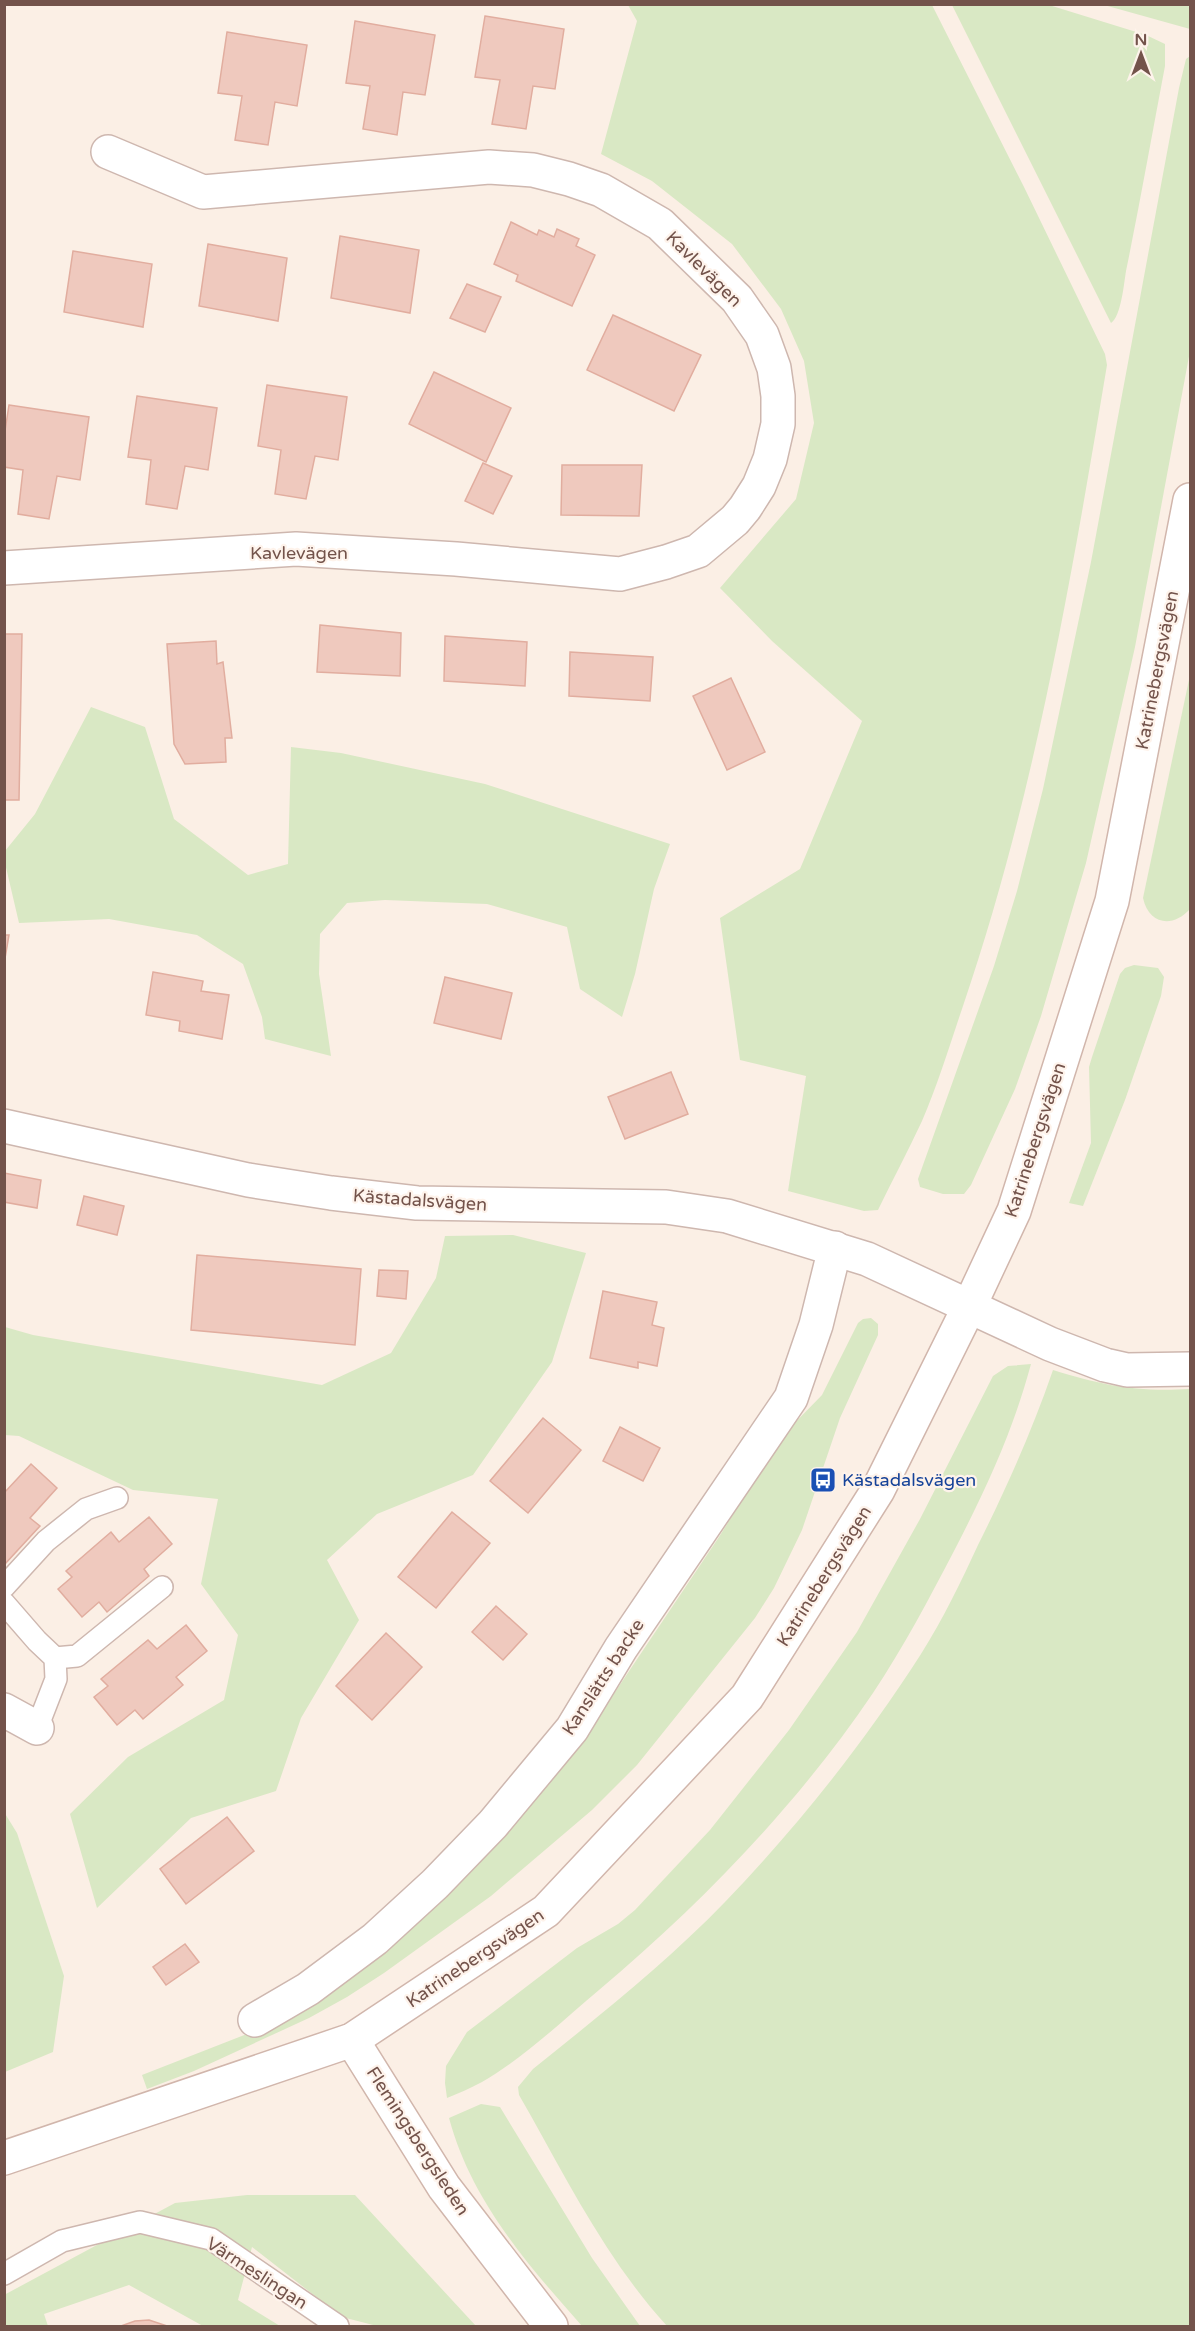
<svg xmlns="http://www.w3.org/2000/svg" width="1195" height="2331" font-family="'Varela Round',sans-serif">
<rect width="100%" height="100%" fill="#fbefe5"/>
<g fill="#d9e8c4">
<path d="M628,5h304l92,182 81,167 2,11c-36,216 -73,433 -144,641 -13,38 -25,78 -41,115 -14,30 -30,60 -44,89l-14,1 -76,-20 18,-115 -66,-16 -20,-142 80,-49 62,-148 -90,-80 -52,-53 76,-89 18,-76 -10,-62 -23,-52 -49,-65 -80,-63 -51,-27 36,-133z"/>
<path d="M952,5h97l97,30 19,9v22c-13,68 -25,137 -39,205 -2,12 -5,46 -15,52z"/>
<polygon points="1104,5 1190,5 1190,29"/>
<polygon points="1190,56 1190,351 1135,647 1086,863 1041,1016 1015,1089 971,1185 964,1194 943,1194 920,1187 918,1179 994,966 1017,891 1043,789 1091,562 1179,88 1186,59"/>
<path d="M1190,675v234c-17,19 -41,16 -47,-11z"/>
<polygon points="91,707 145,727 174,819 248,875 288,864 291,747 341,753 485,784 670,844 654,889 635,974 622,1017 580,989 567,927 487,904 385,900 347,903 320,934 319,974 331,1056 265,1039 262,1017 243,964 197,935 109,919 19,923 5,863 5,851 35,814"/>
<polygon points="1134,965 1158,968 1164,977 1161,996 1125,1100 1083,1206 1069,1203 1091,1143 1089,1067 1092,1057 1120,974 1125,968"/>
<polygon points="513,1235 586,1253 552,1362 473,1475 377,1514 327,1560 359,1620 301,1718 276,1791 191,1818 97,1908 70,1814 128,1757 224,1700 238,1635 201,1584 218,1499 133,1490 19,1436 5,1435 5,1327 33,1335 322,1385 391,1353 436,1278 445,1236"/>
<polygon points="871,1318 878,1324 878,1335 840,1418 802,1530 774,1588 755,1618 637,1765 592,1810 491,1896 384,1973 347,1997 309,2018 194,2071 147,2089 142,2075 252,2032 567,1752 605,1707 719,1537 782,1436 822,1395 858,1323 863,1319"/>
<path d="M1031,1364c-18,67 -45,125 -77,187 -25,48 -51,97 -81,142 -75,111 -171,210 -274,297 -37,31 -74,67 -117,92 -11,6 -23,11 -35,16l-2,-15 1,-17 21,-34 110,-84 41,-24 17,-14 75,-80 79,-100 68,-98 63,-113 73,-143 15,-10z"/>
<path d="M1053,1370c52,16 83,22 137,19v937h-523c-56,-61 -96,-138 -136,-210l-12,-21 -1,-8 15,-18c66,-53 133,-106 192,-167 73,-76 139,-159 196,-248 22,-35 40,-72 57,-109 29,-58 54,-114 75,-175z"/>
<polygon points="4,1812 17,1833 64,1976 53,2052 5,2072"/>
<path d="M481,2104l19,3 92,151 48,68h-58c-55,-62 -111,-126 -133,-208z"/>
<polygon points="247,2195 355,2195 476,2326 377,2326 342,2317 252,2247 238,2300 280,2326 203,2326 129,2285 44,2314 48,2326 5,2326 4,2295 175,2203"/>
</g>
<g fill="#efc9be" stroke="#e1ad9f" stroke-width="1.5">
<polygon points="485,16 564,29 555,89 533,86 526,129 492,124 500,80 475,77"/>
<polygon points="355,21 435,35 425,95 403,92 397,135 363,129 370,86 346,83"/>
<polygon points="227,32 307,45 297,106 275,102 268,145 235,140 242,96 218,93"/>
<polygon points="511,222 537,235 539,230 554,237 557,229 579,239 576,246 595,255 572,306 516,281 518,275 494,264"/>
<polygon points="340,236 419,250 410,313 331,298"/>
<polygon points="208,244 287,258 278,321 199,306"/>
<polygon points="73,251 152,264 143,327 64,312"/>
<polygon points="467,284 501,297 485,332 450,318"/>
<polygon points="613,315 701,355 674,411 587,370"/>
<polygon points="434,372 511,408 486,462 409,424"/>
<polygon points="267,385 347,397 338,460 315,456 306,499 275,494 281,450 258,446"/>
<polygon points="137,396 217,408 208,470 185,466 177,509 146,504 151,460 128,457"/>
<polygon points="9,405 89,417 80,480 57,476 49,519 18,514 23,470 4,467 4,437"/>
<polygon points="483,463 512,476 493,514 465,501"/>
<polygon points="562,465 642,465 639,516 561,515"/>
<polygon points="320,625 401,633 400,676 317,672"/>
<polygon points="4,634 22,634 19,800 4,800"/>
<polygon points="445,636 527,642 525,686 444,681"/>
<polygon points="216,641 217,664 223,662 232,738 225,738 226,762 185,764 174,744 167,644"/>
<polygon points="570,652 653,657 650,701 569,696"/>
<polygon points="731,678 765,752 727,770 693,696"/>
<polygon points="4,935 9,935 4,964"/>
<polygon points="153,972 203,981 201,991 229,995 222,1039 179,1031 180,1021 146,1015"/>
<polygon points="445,977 512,993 501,1039 434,1023"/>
<polygon points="671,1072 688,1114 625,1139 608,1097"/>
<polygon points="4,1173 41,1180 37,1208 4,1202"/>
<polygon points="84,1196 124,1206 117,1235 77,1225"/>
<polygon points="197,1255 361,1269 355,1345 191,1330"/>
<polygon points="379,1270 408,1271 406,1299 377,1296"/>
<polygon points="603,1291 657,1302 652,1325 664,1328 657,1366 638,1362 638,1368 590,1358"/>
<polygon points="543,1418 581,1450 528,1513 490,1481"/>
<polygon points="620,1427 660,1448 643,1481 603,1461"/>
<polygon points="31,1464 57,1488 30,1518 40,1526 4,1565 4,1493"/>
<polygon points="452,1512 490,1543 436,1608 398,1577"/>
<polygon points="149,1517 172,1544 144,1569 149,1576 107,1612 99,1602 82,1617 58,1589 72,1577 66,1571 111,1532 119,1542"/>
<polygon points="496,1606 527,1634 503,1660 472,1632"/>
<polygon points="186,1625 207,1651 176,1677 183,1685 143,1719 135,1710 117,1725 94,1697 108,1686 101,1679 148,1640 157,1649"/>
<polygon points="386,1633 422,1667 372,1720 336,1686"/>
<polygon points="227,1817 254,1851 186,1904 160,1869"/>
<polygon points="185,1944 199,1962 166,1985 153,1967"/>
<polygon points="149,2320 167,2326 121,2326 135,2321"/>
</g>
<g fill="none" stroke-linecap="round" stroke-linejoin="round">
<defs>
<g id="lane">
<polyline points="4,1587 46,1541 86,1509 117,1498"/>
<polyline points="4,1603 37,1641 55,1658 56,1679 37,1728"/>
<polyline points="55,1658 77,1656 162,1587"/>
<polyline points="4,2274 62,2241 140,2222 211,2239 338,2326"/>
</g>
<g id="street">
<polyline points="4,568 296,549 456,559 620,574 666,562 698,551 735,520 745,508 759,486 770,459 778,424 778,396 774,368 762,335 737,299 660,224 601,190 569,179 533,170 489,167 203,192 108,152"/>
<polyline points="4,1126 248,1180 331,1193 417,1203 666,1207 727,1216 867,1259 1050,1344 1105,1365 1127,1370 1190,1369"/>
<polyline points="4,1710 37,1728"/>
<polyline points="255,2020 308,1989 375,1939 435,1884 493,1824 572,1729 621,1648 791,1398 816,1325 835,1248"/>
</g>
<g id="secondary">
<polyline points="352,2040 444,2187 551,2326"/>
<polyline points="4,2158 352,2040 546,1911 747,1697 878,1490 970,1305 1014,1211 1112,901 1190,500"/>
</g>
</defs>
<use href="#lane" stroke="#ceb7af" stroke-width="24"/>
<use href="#street" stroke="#ceb7af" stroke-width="36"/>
<use href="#secondary" stroke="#d1b6ac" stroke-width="36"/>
<use href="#lane" stroke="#fff" stroke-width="21"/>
<use href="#street" stroke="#fff" stroke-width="33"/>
<use href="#secondary" stroke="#fff" stroke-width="33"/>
</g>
<defs>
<symbol id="bus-square" viewBox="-11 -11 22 22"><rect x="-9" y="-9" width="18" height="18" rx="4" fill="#1a4fb4" stroke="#fef3eb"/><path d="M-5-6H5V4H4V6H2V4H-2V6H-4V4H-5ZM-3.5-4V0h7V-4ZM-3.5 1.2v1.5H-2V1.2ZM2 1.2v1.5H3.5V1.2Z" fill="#fff"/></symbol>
</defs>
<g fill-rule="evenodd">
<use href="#bus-square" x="808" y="1465" width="30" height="30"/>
</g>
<g text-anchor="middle" stroke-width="4.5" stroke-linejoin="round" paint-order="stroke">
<g font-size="18" fill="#73534b" stroke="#fef3eb">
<text transform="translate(704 269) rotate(45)" y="6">Kavlevägen</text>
<text x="299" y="559">Kavlevägen</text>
<text transform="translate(1157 670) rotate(-79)" y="6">Katrinebergsvägen</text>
<text transform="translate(1035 1140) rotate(-72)" y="6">Katrinebergsvägen</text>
<text transform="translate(420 1200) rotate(4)" y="6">Kästadalsvägen</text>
<text transform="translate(824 1576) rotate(-58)" y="6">Katrinebergsvägen</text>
<text transform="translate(603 1677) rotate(-57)" y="6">Kanslätts backe</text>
<text transform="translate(475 1958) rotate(-34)" y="6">Katrinebergsvägen</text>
<text transform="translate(418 2141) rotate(57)" y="6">Flemingsbergsleden</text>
<text transform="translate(257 2273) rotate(33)" y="6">Värmeslingan</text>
</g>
<g font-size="18" fill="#164399" stroke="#fef3eb" text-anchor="start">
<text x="842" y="1486">Kästadalsvägen</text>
</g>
</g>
<rect width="1195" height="2331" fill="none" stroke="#73534b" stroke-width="12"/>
<g transform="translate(1141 54)" stroke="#fef3eb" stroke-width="4.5" paint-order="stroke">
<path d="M0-4.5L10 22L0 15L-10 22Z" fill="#73534b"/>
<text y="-9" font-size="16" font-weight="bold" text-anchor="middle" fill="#73534b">N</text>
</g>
</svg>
